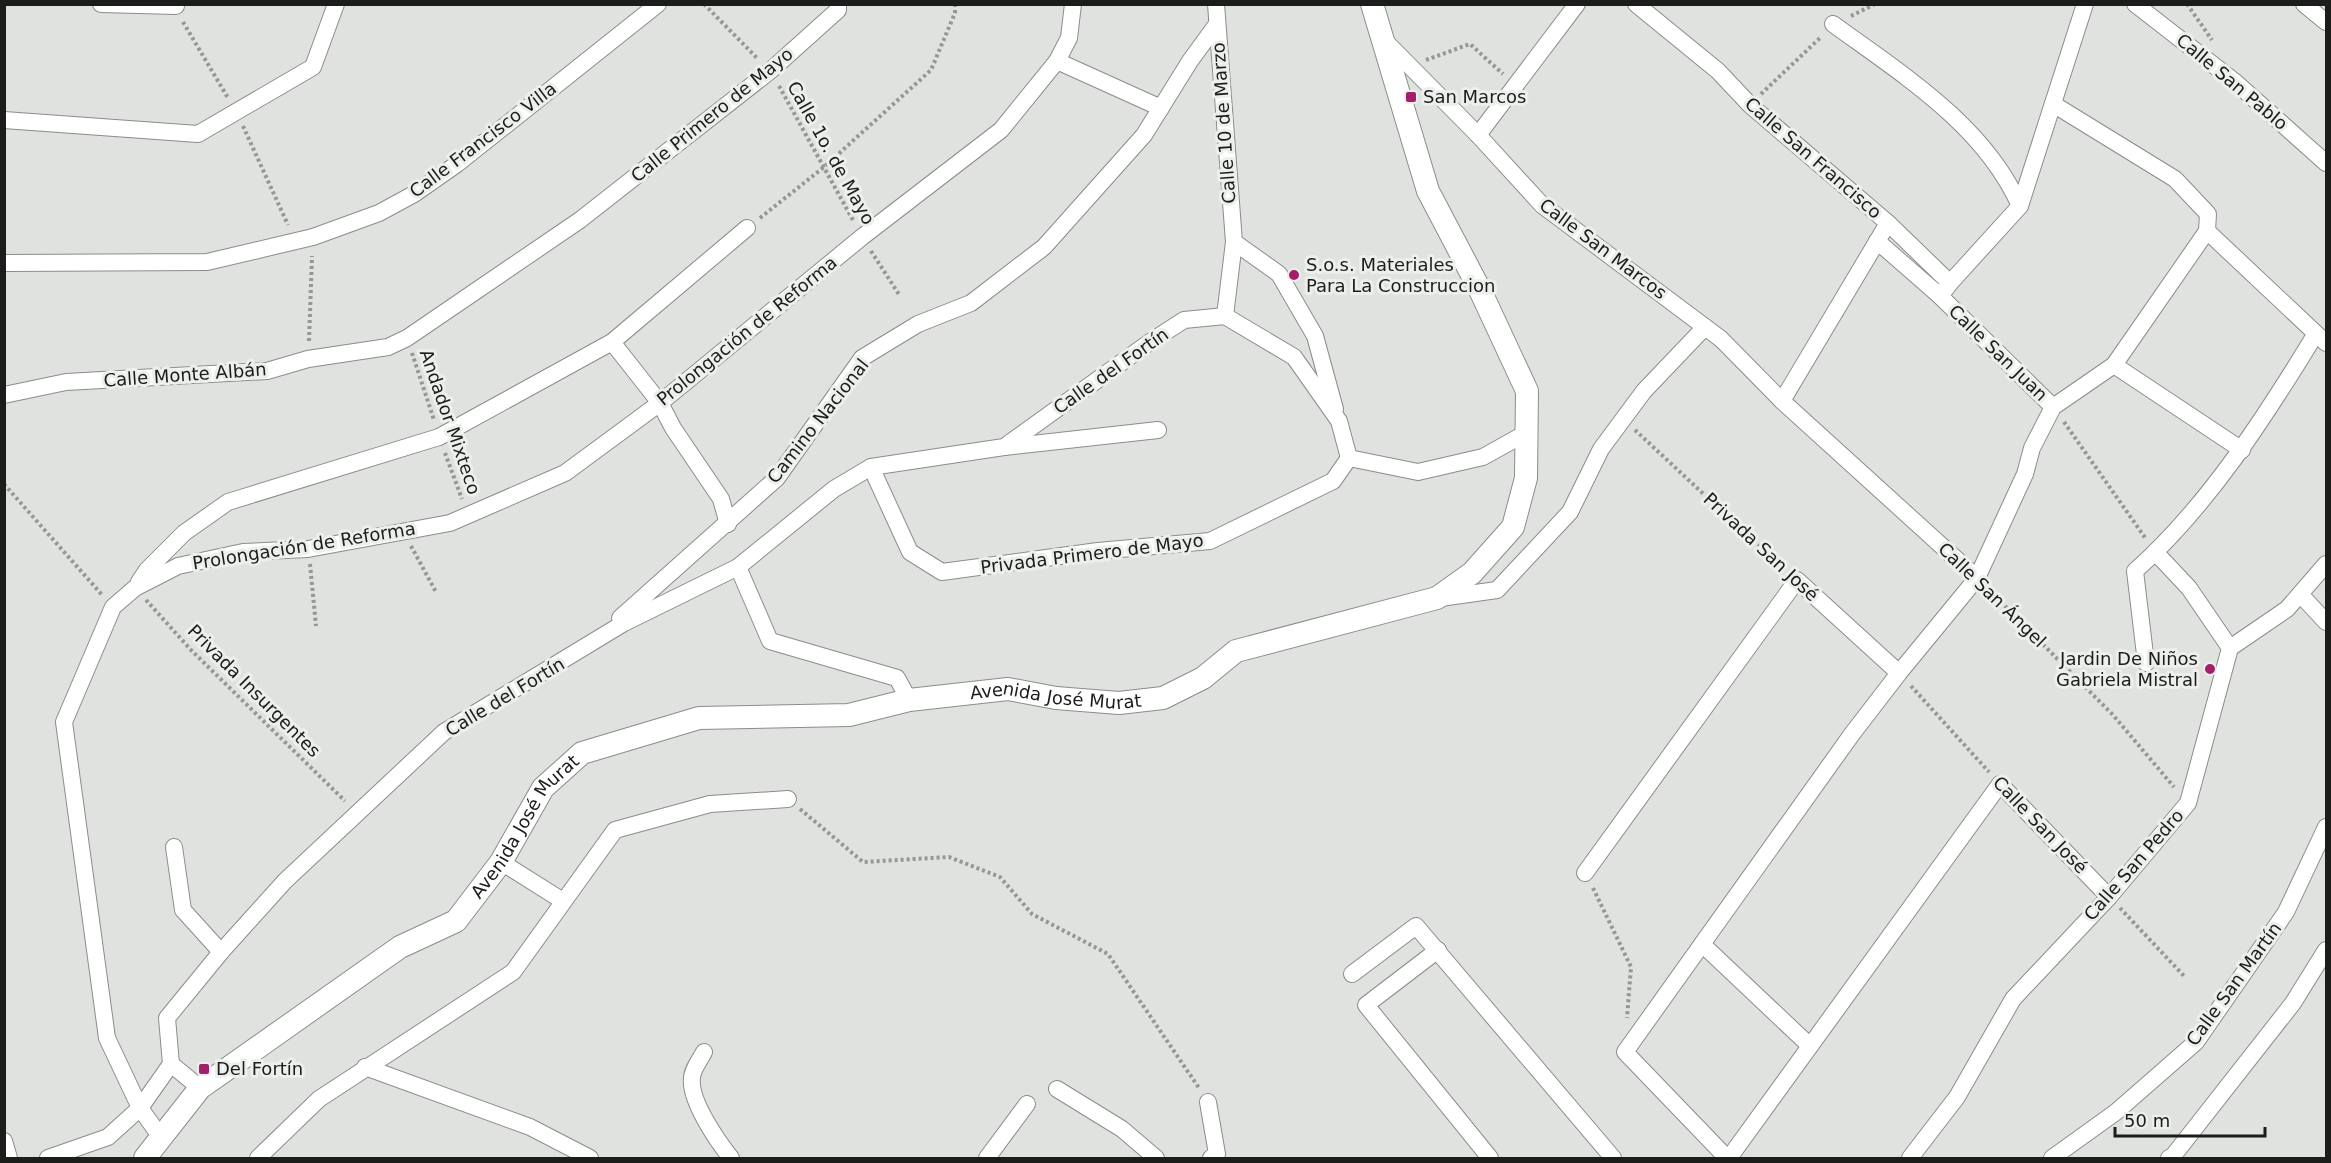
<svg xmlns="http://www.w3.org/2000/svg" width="2331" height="1163" font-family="'DejaVu Sans',sans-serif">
<rect width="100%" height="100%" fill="#dfe2de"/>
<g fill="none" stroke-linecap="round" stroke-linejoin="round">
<defs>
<g id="street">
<polyline points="101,4 176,6"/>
<polyline points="1216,4 1234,242 1225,316 1294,357 1339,421 1349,458"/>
<polyline points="1636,4 1718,71 1750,105 1888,223 1950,283 1940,296 2053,407"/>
<polyline points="2135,4 2234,81 2326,163"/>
<polyline points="2304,4 2326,22"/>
<path d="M1833,24c70,51 151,101 187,182"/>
<polyline points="1384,40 1478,135 1542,205 1721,339 1782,401 1977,578"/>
<polyline points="1057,61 1161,108"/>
<polyline points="2053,104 2175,179 2208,214 2207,231"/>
<polyline points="4,120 198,134 313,67 336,4"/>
<polyline points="1478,135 1577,4"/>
<polyline points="2207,231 2326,343"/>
<polyline points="1877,241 1940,296"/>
<polyline points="1234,242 1279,274 1315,336 1335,409"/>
<polyline points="4,263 207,262 313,237 379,213 414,194 457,164 658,4"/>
<polyline points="1950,283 2020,206 2085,4"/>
<polyline points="612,342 660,403 673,428 721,499 728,524"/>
<polyline points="2114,365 2242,450"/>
<polyline points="4,395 66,382 267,371 308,359 388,347 407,338 580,220 770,71 838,10 838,4"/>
<polyline points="1782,401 1888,223"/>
<polyline points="1005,447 1158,430"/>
<polyline points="1349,458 1418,472 1483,457 1526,433"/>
<polyline points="871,467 910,552 942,572 1098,551 1210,541 1333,481 1349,458"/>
<polyline points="2156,553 2189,588 2230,648"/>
<polyline points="738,567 770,641 897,678 909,700"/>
<polyline points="139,582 147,570 184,533 228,502 439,437 612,342 747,228"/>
<polyline points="2300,594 2326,622"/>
<polyline points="1440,598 1497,590 1570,512 1601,449 1644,391 1705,327"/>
<polyline points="620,618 777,478 862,358 918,324 971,303 1044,247 1144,135 1190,61 1217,24"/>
<path d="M2146,663l-11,-92c73,-65 130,-154 180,-236"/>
<polyline points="174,847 183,910 221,952"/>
<polyline points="501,862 563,901"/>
<polyline points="1585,873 1797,580 1899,673"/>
<polyline points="1702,944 1810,1046"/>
<polyline points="1438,950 1366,1005 1490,1158"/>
<polyline points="1352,974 1416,926 1613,1158"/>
<path d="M704,1052c-4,8 -12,18 -12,26 -3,22 26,64 39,80"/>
<polyline points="171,1064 200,1088"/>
<polyline points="365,1067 530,1127 590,1158"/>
<polyline points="1057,1089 1122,1129 1156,1158"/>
<polyline points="1208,1102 1217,1154 1211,1158"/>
<polyline points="160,1136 140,1108 107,1038 64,722 113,607 135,588 178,566 243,552 308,549 450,523 565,473 660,403 862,237 1001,130 1057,61 1069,38 1073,4"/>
<polyline points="4,1141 9,1158"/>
<polyline points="48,1158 108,1137 140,1108 171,1064 167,1018 221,952 285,881 444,732 624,623 738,567 834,489 871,467 1004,447 1150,342 1184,320 1225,316"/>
<polyline points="258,1158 319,1099 513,972 615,830 710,804 788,799"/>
<polyline points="987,1158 1027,1104"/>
<polyline points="1727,1158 1625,1052 1852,734 1899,673 1977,578 2025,474 2032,448 2053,407 2114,365 2207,231"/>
<polyline points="1729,1158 2000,784 2109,897"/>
<polyline points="1910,1158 1957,1097 2013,999 2109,897 2188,803 2230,648 2287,609 2326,564"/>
<polyline points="2052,1158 2116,1112 2196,1042 2286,912 2326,827"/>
<polyline points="2169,1158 2173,1156 2293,1003 2326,950"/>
</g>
<g id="secondary">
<path id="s1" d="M145,1158l55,-70 200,-141 56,-26 45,-59 42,-74 39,-35 117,-35 150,-3 60,-15 99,-11 48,9 63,5 44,-5 40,-20 33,-27 201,-53 35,-25 41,-46 13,-49 1,-87 -47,-101 -52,-99 -56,-187"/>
</g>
</defs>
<use href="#street" stroke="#8a8d89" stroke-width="18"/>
<use href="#secondary" stroke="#8a8d89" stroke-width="24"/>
<g stroke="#949794" stroke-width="4" stroke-dasharray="3 3" stroke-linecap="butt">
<polyline points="704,4 758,59"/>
<polyline points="2187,4 2212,40"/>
<polyline points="1851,16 1875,4"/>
<polyline points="183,22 228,98"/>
<polyline points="1426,60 1470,44 1503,74"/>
<polyline points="779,86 854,222"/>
<polyline points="1761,94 1821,37"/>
<polyline points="243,126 288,225"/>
<polyline points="760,218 824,167 931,70 955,13 955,4"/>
<polyline points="871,251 900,296"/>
<polyline points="309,341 312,256"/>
<polyline points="412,353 434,420"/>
<polyline points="2064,422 2146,539"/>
<polyline points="1635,430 1785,570"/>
<polyline points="445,453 462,499"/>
<polyline points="4,484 103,596"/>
<polyline points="411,546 436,592"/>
<polyline points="310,564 316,626"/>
<polyline points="1988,589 2113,715 2174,787"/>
<polyline points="146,600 191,650 345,801"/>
<polyline points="1911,686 1989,772"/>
<polyline points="800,809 863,862 949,857 1000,877 1032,914 1108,954 1199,1088"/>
<polyline points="1593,888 1631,967 1627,1018"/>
<polyline points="2120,908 2184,976"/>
</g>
<use href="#street" stroke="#fff" stroke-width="16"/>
<use href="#secondary" stroke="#fff" stroke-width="22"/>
</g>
<g fill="#a41e69" stroke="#ecefeb" stroke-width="2">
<rect x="1405" y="91" width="12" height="12" rx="3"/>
<circle cx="1294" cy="275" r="6"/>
<circle cx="2210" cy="669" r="6"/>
<rect x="198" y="1063" width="12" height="12" rx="3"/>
</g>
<g text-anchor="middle" stroke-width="6" stroke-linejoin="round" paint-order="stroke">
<g font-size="18" fill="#1b1d1b" stroke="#ecefeb">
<text transform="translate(2232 82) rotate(40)" y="6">Calle San Pablo</text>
<text transform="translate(712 115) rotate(-39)" y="6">Calle Primero de Mayo</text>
<text transform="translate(1224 123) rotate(-94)" y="6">Calle 10 de Marzo</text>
<text transform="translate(483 140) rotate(-37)" y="6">Calle Francisco Villa</text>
<text transform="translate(831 153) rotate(61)" y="6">Calle 1o. de Mayo</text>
<text transform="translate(1813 158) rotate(41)" y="6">Calle San Francisco</text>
<text transform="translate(1603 249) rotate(37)" y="6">Calle San Marcos</text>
<text transform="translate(747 331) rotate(-39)" y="6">Prolongación de Reforma</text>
<text transform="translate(1998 353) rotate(44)" y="6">Calle San Juan</text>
<text transform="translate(1111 371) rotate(-35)" y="6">Calle del Fortín</text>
<text transform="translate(185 375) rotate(-4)" y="6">Calle Monte Albán</text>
<text transform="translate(818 421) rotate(-52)" y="6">Camino Nacional</text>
<text transform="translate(450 422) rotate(71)" y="6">Andador Mixteco</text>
<text transform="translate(304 546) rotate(-9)" y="6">Prolongación de Reforma</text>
<text transform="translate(1761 547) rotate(43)" y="6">Privada San José</text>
<text transform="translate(1092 554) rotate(-7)" y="6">Privada Primero de Mayo</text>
<text transform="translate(1992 595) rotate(44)" y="6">Calle San Ángel</text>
<text transform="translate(254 691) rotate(45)" y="6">Privada Insurgentes</text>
<text transform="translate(505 697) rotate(-31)" y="6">Calle del Fortín</text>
<text dy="6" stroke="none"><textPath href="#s1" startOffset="1089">Avenida José Murat</textPath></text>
<text transform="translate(2040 825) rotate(46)" y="6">Calle San José</text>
<text dy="6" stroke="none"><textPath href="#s1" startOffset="513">Avenida José Murat</textPath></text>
<text transform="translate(2134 865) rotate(-49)" y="6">Calle San Pedro</text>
<text transform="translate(2234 984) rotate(-54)" y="6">Calle San Martín</text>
</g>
<g font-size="18" fill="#1b1d1b" stroke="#ecefeb" text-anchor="start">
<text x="1423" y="103">San Marcos</text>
<text x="1306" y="271">S.o.s. Materiales<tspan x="1306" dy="21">Para La Construccion</tspan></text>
<text x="2198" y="665" text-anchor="end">Jardin De Niños<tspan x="2198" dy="21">Gabriela Mistral</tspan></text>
<text x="216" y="1075">Del Fortín</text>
</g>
</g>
<rect width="2331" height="1163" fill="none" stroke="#1b1d1b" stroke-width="12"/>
<path d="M2115 1127v9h150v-9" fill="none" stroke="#1b1d1b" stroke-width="3"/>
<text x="2124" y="1127" font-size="18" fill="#1b1d1b" stroke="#ecefeb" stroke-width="4.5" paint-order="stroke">50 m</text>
</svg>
